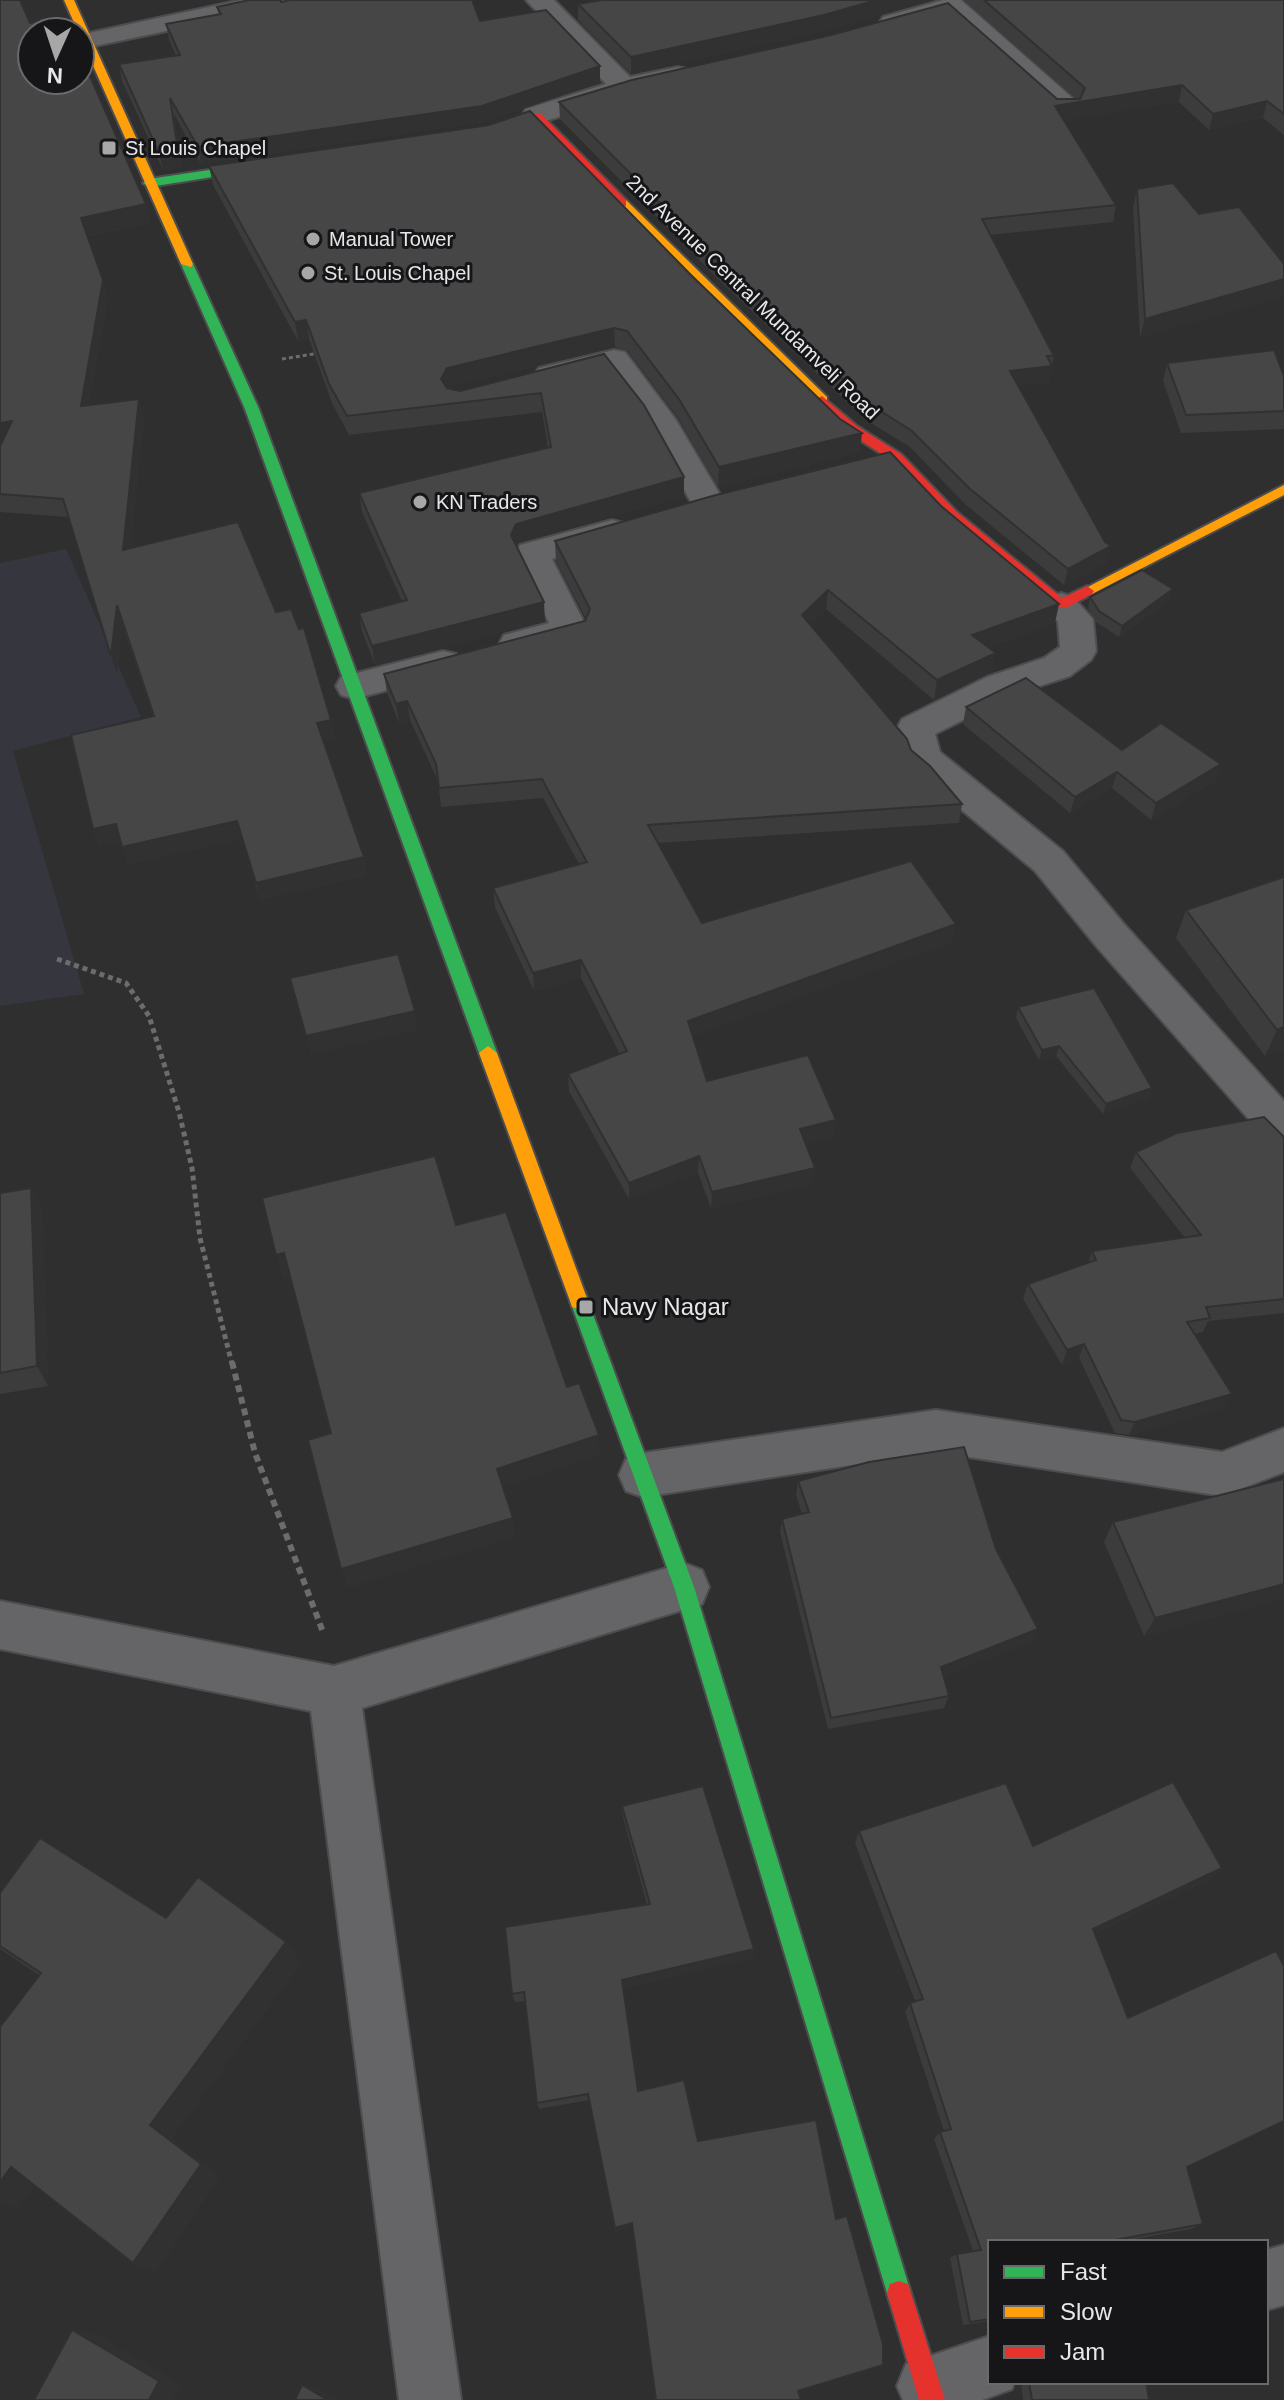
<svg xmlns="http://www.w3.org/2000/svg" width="1284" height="2400" font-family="Arial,sans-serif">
<rect width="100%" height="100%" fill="#2f2f30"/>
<polygon fill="#36363e" points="66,549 141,717 13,751 84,994 0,1006 0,563"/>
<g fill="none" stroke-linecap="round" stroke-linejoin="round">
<defs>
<g id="street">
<polygon points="241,0 290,0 286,6 277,8 80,49 80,35"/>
<polygon points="526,0 554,0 630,77 678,67 688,69 692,75 688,81 628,94 546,121 536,123 526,121 522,115 526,109 606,84"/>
<polygon points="943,0 961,0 1076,101 1080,107 1076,113 1066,115 1056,113 947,16 892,31 883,29 879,23 883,17"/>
<polygon points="614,350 625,352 676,420 725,503 720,511 708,514 696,511 646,423 606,370 550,385 539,382 534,375 539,368"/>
<polygon points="612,520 624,523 629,531 624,539 552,559 588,630 583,639 517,656 504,653 499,644 504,635 549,623 515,553 520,545"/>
<polygon points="1061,593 1073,597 1093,619 1096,651 1091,660 1070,676 1013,695 935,734 940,752 1063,851 1124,924 1284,1101 1284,1148 1269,1142 1096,946 1035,871 910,767 897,728 902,719 987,677 1044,658 1060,647 1058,622 1043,605 1049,597"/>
<polygon points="443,651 456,654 461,663 456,672 354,699 341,695 336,686 341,677"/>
<polygon points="936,1410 1222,1452 1284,1428 1284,1472 1222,1496 936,1452 643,1497 626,1491 619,1475 626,1459 643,1453"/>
<polygon points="684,1563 702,1570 709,1587 702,1604 362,1708 461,2400 399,2400 311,1711 0,1649 0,1601 334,1666"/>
<polygon points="1284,2245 1284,2305 1266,2310 1266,2250"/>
<polygon points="990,2336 990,2382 1014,2382 1012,2389 982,2400 903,2400 897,2386 906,2364"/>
</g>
<g id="fast">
<polygon points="270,161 274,163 274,167 149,187 143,183 149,179"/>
<polygon points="183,261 193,264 259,409 497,1053 494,1058 488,1060 479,1053 245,409 181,264"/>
<polygon points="579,1293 586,1295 588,1301 694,1587 911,2293 908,2302 899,2305 890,2302 887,2293 674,1587 570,1301 572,1295"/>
</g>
<g id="slow">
<polygon points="64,0 74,0 193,264 191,267 181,264"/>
<polygon points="618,200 626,200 827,397 827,403 817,403 618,206"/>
<polygon points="1284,485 1284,495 1092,594 1087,596 1080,591"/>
<polygon points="488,1046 497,1053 588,1301 586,1307 579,1309 572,1307 570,1301 479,1053"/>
</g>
<g id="jam">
<polygon points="532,113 540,113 626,200 626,206 618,206 534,120 484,137 474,135"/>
<polygon points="822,396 857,426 901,454 957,512 1062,598 1087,586 1094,591 1092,594 1066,608 1056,608 947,518 891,460 847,432 817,403 815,400"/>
<polygon points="899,2281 908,2284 911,2293 945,2400 919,2400 887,2293 890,2284"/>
</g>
</defs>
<use href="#street" stroke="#4d4d4f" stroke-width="4"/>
<use href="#fast" stroke="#4d4d4f" stroke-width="4"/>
<use href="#slow" stroke="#4d4d4f" stroke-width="4"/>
<use href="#jam" stroke="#4d4d4f" stroke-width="4"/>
<polyline stroke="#6c6c6d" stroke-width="3" stroke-dasharray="4 3" stroke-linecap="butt" points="282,359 320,353"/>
<polyline stroke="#6c6c6d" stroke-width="5" stroke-dasharray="5 4" stroke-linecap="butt" points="57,959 126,983 149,1016 179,1112 192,1168 200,1238 232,1364"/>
<polyline stroke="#6c6c6d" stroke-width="6" stroke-dasharray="7 5" stroke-linecap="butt" points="232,1362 255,1453 323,1632"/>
<use href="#street" fill="#656567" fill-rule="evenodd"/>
<use href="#fast" fill="#30b455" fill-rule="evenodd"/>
<use href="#slow" fill="#ff9f0a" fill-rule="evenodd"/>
<use href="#jam" fill="#e5322d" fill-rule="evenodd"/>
</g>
<g fill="#3c3c3d">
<polygon points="0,0 32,32 151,223 88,236 103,280 108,298 89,405 144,418 130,548 276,612 331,720 334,738 323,740 367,875 260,900 242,839 128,864 121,842 99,847 93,829 153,716 122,624 117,675 68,517 0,512 0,446 1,443 0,443"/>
<polygon points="602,0 933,0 823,31 631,74 578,20 578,4"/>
<polygon points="963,0 1284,0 1284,135 1263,118 1209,130 1179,102 1064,120 1116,205 1113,222 990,235 1054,356 1049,382 1019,386 1107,563 1064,585 966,505 910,447 866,420 717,278 560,119 559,102 1076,99"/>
<polygon points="281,2 480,21 600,66 600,83 483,122 201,164 174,114 181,167 163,170 122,81 119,64 176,56 169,40 166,24 219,15 217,7"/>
<polygon points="489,125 860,452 718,487 678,418 627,350 615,347 449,387 460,391 604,354 684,477 684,496 517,543 516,546 545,621 375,665 362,631 359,613 402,601 362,512 359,493 548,448 542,412 349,435 332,403 309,339 298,341 213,185 209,166"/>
<polygon points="1137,189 1199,214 1284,264 1284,296 1140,337 1133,208"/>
<polygon points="1167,363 1284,376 1284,429 1181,433 1163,381"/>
<polygon points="555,541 1055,623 989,647 992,672 934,700 826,609 810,625 911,750 962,804 959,823 658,843 702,923 953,942 693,1036 707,1081 834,1137 805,1144 812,1184 711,1208 698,1173 629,1199 569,1091 568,1074 620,1054 581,978 534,991 495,907 493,888 579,864 543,798 441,807 438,781 410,720 399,723 387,693 384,674 585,621 586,619 556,561"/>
<polygon points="1090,597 1170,600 1119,637 1096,622 1088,609"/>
<polygon points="966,707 1122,750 1221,764 1215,781 1151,820 1112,788 1070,813 963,724"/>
<polygon points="1284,877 1284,1050 1265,1056 1176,938 1186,910"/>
<polygon points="1018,1007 1152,1088 1149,1098 1103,1114 1056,1056 1039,1060 1016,1018"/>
<polygon points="1284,1137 1284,1313 1208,1321 1203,1332 1194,1334 1224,1408 1129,1435 1115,1433 1079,1358 1062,1365 1023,1299 1028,1284 1088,1263 1092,1251 1185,1238 1130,1168 1136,1152"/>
<polygon points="31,1188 42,1210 48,1386 0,1394 0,1193"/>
<polygon points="1284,1479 1284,1598 1144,1636 1104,1542 1113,1522"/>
<polygon points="798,1481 996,1549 1038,1629 1032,1642 943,1676 949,1696 944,1708 828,1729 780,1532 782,1519 802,1514 796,1495"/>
<polygon points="622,1806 754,1949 752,1958 623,1988 638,2091 698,2141 836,2219 883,2344 632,2228 615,2232 589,2100 539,2109 537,2103 525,2001 515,2002 512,1994 647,1905 623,1817"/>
<polygon points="859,1831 1033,1846 1211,1879 1095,1934 1187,2167 1203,2224 1191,2229 1118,2242 990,2242 990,2321 963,2325 950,2258 957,2254 973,2251 934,2139 940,2132 944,2131 905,2012 910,2003 915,2001 855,1843"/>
<polygon points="0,1893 166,1918 286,1942 301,1963 171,2139 220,2176 155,2272 133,2263 34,2185 18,2208 0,2201 0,2027 39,1975 0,1949"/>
<polygon points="1021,2382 1146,2382 1149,2400 1023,2400"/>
</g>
<g fill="#313132">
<polygon points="209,0 227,0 209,4"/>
<polygon points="877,0 933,0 823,31 631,74 631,57"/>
<polygon points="600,66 600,83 483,122 201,164 198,147"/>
<polygon points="1182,85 1179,102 1052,122 1055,106"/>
<polygon points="170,98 181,167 163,170 159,153"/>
<polygon points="1267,101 1263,118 1209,130 1213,114"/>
<polygon points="146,204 151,223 86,236 81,218"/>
<polygon points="1284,279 1284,296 1140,337 1145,319"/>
<polygon points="103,280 108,298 86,425 81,406"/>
<polygon points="306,320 309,339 298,341 295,322"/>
<polygon points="614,328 615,347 449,387 443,399 441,379 447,368"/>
<polygon points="1052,366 1049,382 1008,388 1010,371"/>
<polygon points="139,399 144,418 128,568 123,550"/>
<polygon points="12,421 18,440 0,443 0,423"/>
<polygon points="862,433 860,452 718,487 719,467"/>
<polygon points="684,477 684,496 517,543 512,554 511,535 516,524"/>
<polygon points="1111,546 1107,563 1064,585 1068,569"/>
<polygon points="1173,589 1170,600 1119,637 1122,626"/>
<polygon points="828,590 826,609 800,635 802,615"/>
<polygon points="544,602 545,621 375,665 372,646"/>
<polygon points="1059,604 1055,623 969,654 972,635"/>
<polygon points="117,605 122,624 117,675 111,656"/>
<polygon points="996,653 992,672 934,700 937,680"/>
<polygon points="407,701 410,720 399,723 396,704"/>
<polygon points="331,720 334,738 320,741 317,723"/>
<polygon points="1221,764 1215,781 1151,820 1156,803"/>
<polygon points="1117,772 1112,788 1070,813 1075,797"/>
<polygon points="237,821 242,839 128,864 122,847"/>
<polygon points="116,824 122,842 99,847 93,829"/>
<polygon points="364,857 367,875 260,900 256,883"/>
<polygon points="956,924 953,942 688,1038 688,1021"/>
<polygon points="581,960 581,978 534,991 533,973"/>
<polygon points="415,1011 418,1030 310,1055 306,1036"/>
<polygon points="1284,1027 1284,1050 1265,1056 1277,1030"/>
<polygon points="1059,1046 1056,1056 1039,1060 1042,1050"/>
<polygon points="1152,1088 1149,1098 1103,1114 1106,1104"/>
<polygon points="836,1120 834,1137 798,1146 800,1129"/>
<polygon points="699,1156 698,1173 629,1199 629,1183"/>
<polygon points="815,1168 812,1184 711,1208 712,1192"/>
<polygon points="31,1188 42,1210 48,1386 37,1366"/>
<polygon points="284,1253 291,1276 283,1278 276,1255"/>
<polygon points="1084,1344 1079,1358 1062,1365 1067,1350"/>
<polygon points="1232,1394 1224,1408 1129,1435 1135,1422"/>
<polygon points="599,1435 600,1456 500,1489 497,1469"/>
<polygon points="513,1518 516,1537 348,1588 341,1569"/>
<polygon points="1284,1584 1284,1598 1144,1636 1155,1618"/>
<polygon points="1038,1629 1032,1642 936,1679 941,1667"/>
<polygon points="1222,1868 1211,1879 1085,1940 1093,1929"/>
<polygon points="286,1942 301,1963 171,2139 220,2176 155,2272 133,2263 150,2125"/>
<polygon points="754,1949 752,1958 622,1988 622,1980"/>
<polygon points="11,2167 39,2179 18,2208 0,2201 0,2182"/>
<polygon points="632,2223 632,2228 615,2232 615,2228"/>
<polygon points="72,2330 98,2335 181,2384 173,2400 149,2400"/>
<polygon points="302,2385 318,2388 339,2400 328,2400"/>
</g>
<g fill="#464647" stroke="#313132" stroke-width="2">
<polygon points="0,0 20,0 30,23 61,18 65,32 32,32 32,80 80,80 80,68 86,67 146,204 81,218 103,280 81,406 139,399 123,550 238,522 276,612 291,609 299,629 304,628 331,720 317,723 364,857 256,883 237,821 122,847 116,824 93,829 71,735 154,716 117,605 111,656 63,499 0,494 0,446 12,421 0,423"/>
<polygon points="249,0 281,0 281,2 290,0 472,0 480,21 546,10 600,66 482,106 198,147 170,98 178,150 159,153 119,64 180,55 166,24 221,14 217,7"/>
<polygon points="602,0 877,0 824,15 631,57 578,4"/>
<polygon points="984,0 1284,0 1284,114 1267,101 1213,114 1182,85 1055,106 1116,205 982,219 1054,356 1047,356 1052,366 1010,371 1105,542 1111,546 1068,569 969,488 912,431 868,403 718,261 559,102 632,80 831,35 948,3 1057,99 1080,99 1085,88"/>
<polygon points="530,111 691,275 840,419 862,433 719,467 679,399 627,331 614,328 447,368 441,379 447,388 460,391 604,354 644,405 684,477 516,524 511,535 544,602 372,646 359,613 407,600 359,493 551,447 541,393 347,416 329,384 306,320 295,322 209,166 489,125"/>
<polygon points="1173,183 1199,214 1239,207 1284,264 1284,279 1145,319 1137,189"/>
<polygon points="1274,350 1284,376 1284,411 1186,415 1167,363"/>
<polygon points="890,452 941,506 1059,604 972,635 996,653 937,680 828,590 802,615 907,739 911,750 930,766 962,804 648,825 702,923 911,861 956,924 688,1021 707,1081 808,1055 836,1120 800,1129 815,1168 712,1192 699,1156 629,1183 568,1074 627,1051 581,960 533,973 493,888 587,862 542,779 439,788 436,764 407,701 396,704 384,674 585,621 590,609 555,541 716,495"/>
<polygon points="1142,570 1173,589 1122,626 1099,611 1090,597"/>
<polygon points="1026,678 1122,750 1161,723 1221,764 1156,803 1117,772 1075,797 966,707"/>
<polygon points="1284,877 1284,1027 1277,1030 1186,910"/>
<polygon points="398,954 415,1011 306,1036 290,978"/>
<polygon points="1094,988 1152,1088 1106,1104 1059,1046 1042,1050 1018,1007"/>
<polygon points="1264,1117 1284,1137 1284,1299 1206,1307 1210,1318 1187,1322 1232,1394 1135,1422 1121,1420 1084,1344 1067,1350 1028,1284 1096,1260 1092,1251 1201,1235 1136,1152 1177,1133"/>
<polygon points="435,1156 456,1225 506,1212 567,1387 579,1383 599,1435 497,1469 513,1518 341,1569 308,1440 331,1433 284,1253 276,1255 262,1198"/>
<polygon points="31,1188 37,1366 0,1373 0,1193"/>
<polygon points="964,1447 996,1549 1038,1629 941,1667 949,1696 831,1718 782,1519 809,1512 798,1481 869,1462"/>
<polygon points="1284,1479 1284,1584 1155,1618 1113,1522"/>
<polygon points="1173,1782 1222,1868 1093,1929 1128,2018 1276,1951 1284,1966 1284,2121 1187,2167 1203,2224 1104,2242 990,2242 990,2319 970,2322 957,2254 981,2250 940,2132 951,2129 910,2003 923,1999 859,1831 1006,1783 1033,1846"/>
<polygon points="703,1786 754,1949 622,1980 638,2091 684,2080 698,2141 816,2120 836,2219 847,2216 883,2344 883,2365 798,2391 801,2400 656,2400 632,2223 615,2228 588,2094 537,2103 524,1992 512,1994 505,1927 650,1904 622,1806"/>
<polygon points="40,1838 166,1918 198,1877 286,1942 150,2125 201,2164 133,2263 11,2167 0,2182 0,2027 41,1973 0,1946 0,1893"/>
<polygon points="72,2330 159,2381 149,2400 34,2400"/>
<polygon points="1029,2382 1146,2382 1149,2400 1032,2400"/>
<polygon points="302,2385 328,2400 295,2400"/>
</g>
<g fill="#a7a7a8" stroke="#161618" stroke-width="3">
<rect x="101" y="140" width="16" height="16" rx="4"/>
<circle cx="313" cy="239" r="8"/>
<circle cx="308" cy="273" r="8"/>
<circle cx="420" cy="502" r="8"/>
<rect x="578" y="1299" width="16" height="16" rx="4"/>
</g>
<g text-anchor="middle" stroke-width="6" stroke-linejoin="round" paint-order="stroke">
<g font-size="20" fill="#e7e7e9" stroke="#161618" text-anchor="start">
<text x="125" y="155">St Louis Chapel</text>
<text x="329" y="246">Manual Tower</text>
<text x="324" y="280">St. Louis Chapel</text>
<text x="436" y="509">KN Traders</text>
</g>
<g font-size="20" fill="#e7e7e9" stroke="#161618">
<text transform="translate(753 297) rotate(44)" y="7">2nd Avenue Central Mundamveli Road</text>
</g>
<g font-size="24" fill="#e7e7e9" stroke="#161618" text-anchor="start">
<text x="602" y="1315">Navy Nagar</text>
</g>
</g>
<rect x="988" y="2240" width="280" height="144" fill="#161618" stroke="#6a6a6c" stroke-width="2"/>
<rect x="1004" y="2266" width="40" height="12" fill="#30b455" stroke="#6a6a6c" stroke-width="2"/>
<text x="1060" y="2280" font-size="24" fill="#e7e7e9">Fast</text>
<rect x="1004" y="2306" width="40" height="12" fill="#ff9f0a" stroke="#6a6a6c" stroke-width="2"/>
<text x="1060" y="2320" font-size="24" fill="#e7e7e9">Slow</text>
<rect x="1004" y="2346" width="40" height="12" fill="#e5322d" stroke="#6a6a6c" stroke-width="2"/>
<text x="1060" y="2360" font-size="24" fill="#e7e7e9">Jam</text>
<g transform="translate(56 56) rotate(183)"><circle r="38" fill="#161618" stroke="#6a6a6c" stroke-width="2"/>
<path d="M0-6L14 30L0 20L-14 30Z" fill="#a7a7a8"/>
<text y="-12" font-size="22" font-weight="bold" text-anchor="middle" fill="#e7e7e9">N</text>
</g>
</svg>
